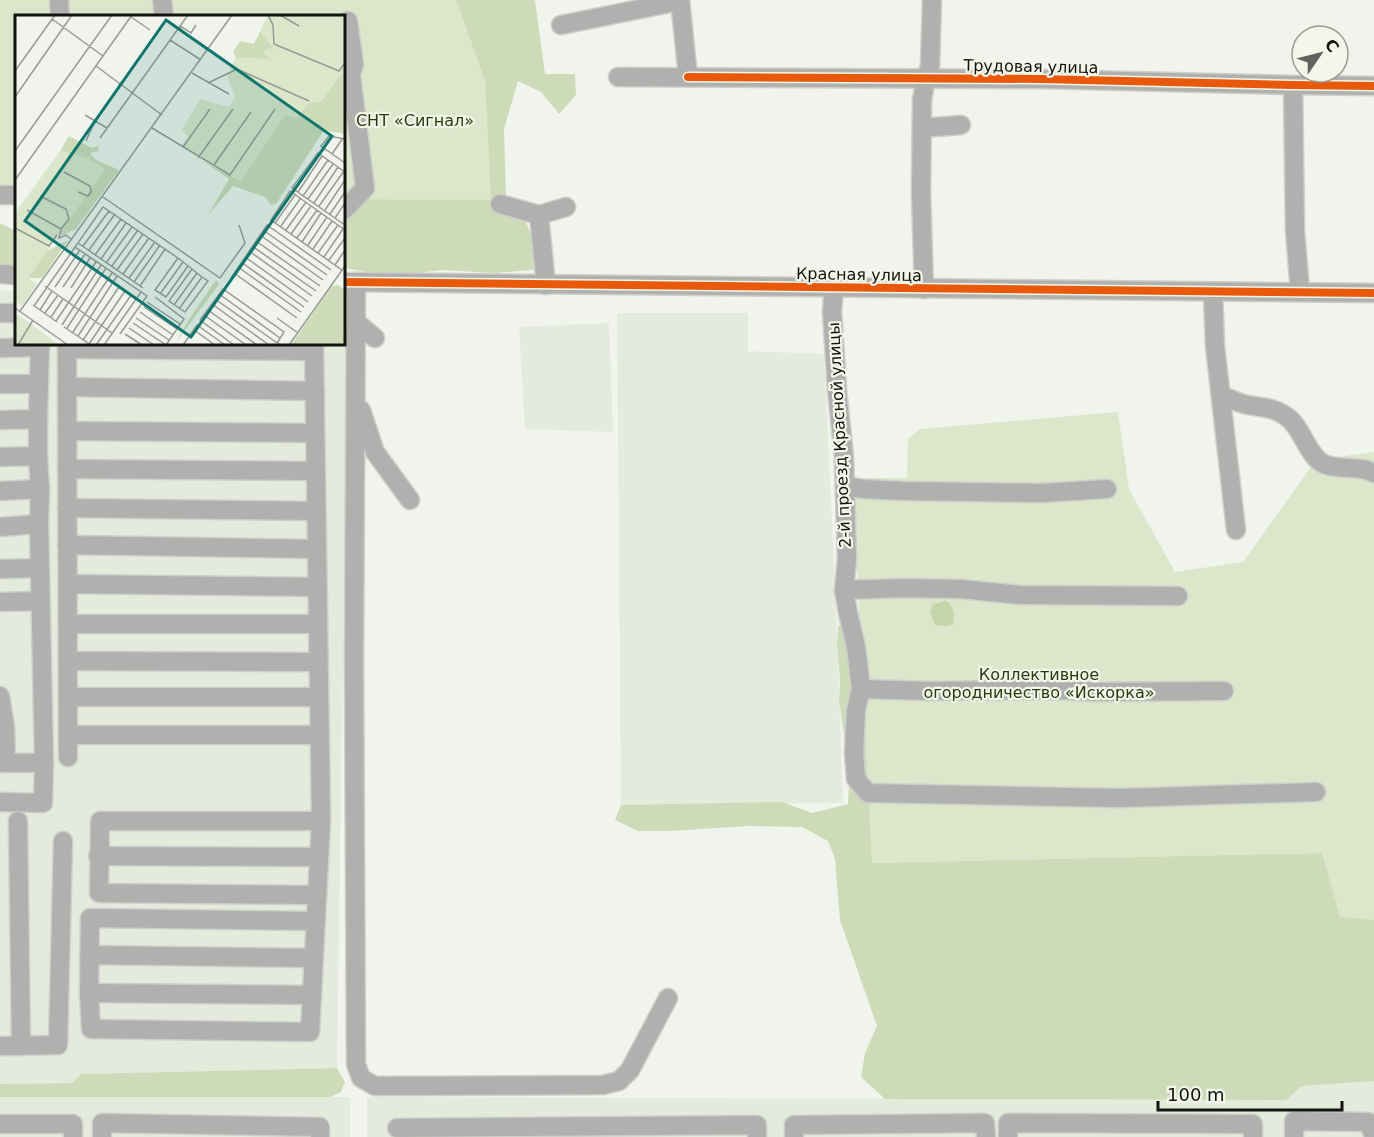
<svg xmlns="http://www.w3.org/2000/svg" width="1374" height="1137" font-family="'DejaVu Sans',sans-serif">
<rect width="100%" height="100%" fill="#f1f4ed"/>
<g fill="#e4eadc">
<polygon points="0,290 16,291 16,344 344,344 344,294 348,294 337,1068 81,1074 72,1083 0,1084"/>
<polygon points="617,313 748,313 748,351 824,354 835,586 843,803 621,805"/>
<polygon points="609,323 613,432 525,429 519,327"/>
<polygon points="1374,1081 1374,1137 367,1137 367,1097 1286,1100 1302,1086"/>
<rect x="0" y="1097" width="350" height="40"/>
</g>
<g fill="#dbe6cb">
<polygon points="0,0 456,0 485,81 491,200 344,199 344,16 16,16 16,198 0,198"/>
<polygon points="1118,412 1129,489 1175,572 1243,562 1316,460 1374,452 1374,920 1340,918 1322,853 872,863 852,478 907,478 908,439 920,429"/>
</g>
<g fill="#cddbb8">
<polygon points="456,0 535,0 545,74 575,74 576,95 559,114 541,92 518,81 504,129 506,199 525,220 542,260 533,270 494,273 443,270 389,276 344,268 344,199 491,200 485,81"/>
<polygon points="0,223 16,231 16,267 0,267"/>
<polygon points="844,623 860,627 872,863 1322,853 1340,917 1374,920 1374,1081 1302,1086 1286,1100 885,1099 861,1077 865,1053 877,1026 840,920 835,859 828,841 802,827 747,826 672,831 638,831 615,820 621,805 782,802 812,813 848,804 849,784 848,761 839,702 840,681 837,645 838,626"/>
<polygon points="337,1068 345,1082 341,1092 330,1097 0,1097 0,1084 72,1083 81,1074"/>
</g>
<path fill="#c4d5aa" d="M946,601c8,5 9,14 7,23l-6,2 -12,-1 -5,-13 3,-8z"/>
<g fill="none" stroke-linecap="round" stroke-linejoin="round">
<defs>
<g id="minor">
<polyline points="59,0 60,16"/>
<polyline points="162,0 164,16"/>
<polyline points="680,0 688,77"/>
<polyline points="561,25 680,1"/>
<polyline points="618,77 1040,79 1293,85 1374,86"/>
<polyline points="1293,85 1295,231 1300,291"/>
<polyline points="922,128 961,125"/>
<polyline points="0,195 16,195"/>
<polyline points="500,204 539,215 566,207"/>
<polyline points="344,210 365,188 351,75 354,64 348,21"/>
<polyline points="539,215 546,285"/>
<polyline points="0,274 16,275"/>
<polyline points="344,282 1374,293"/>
<polyline points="356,282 354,660 356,1064 361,1078 375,1086 603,1085 619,1081 630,1070 668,998"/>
<polyline points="834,287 832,311 837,390 844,457 847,559 844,590 848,613 856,647 861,689 856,710 854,753 856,779 868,793 1119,798 1316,792"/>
<polyline points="924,289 921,193 922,100 926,78 930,66 932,0"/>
<polyline points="1213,292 1215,346 1236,530"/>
<polyline points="0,313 16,313"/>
<polyline points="356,322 375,338"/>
<polyline points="67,344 68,757"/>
<polyline points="314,344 321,821 310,1032 91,1029 89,993 90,918 316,921"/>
<polyline points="0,348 40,347"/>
<polyline points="67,349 314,351"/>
<polyline points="0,384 38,384"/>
<polyline points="67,387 315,391"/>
<path d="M1221,395c9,4 17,8 27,10 15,3 26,2 39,12 15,10 21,40 37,47 11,5 25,3 37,5 5,0 9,3 13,4"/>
<polyline points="361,410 375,452 410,500"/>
<polyline points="0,420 38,419"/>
<polyline points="67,431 315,433"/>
<polyline points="0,457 38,456"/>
<polyline points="67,469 316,471"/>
<polyline points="845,486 864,489 903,491 1042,493 1107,489"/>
<polyline points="0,491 40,489"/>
<polyline points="67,508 316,511"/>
<polyline points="0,527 39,524"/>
<polyline points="67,545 317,549"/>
<polyline points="0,569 40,568"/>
<polyline points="68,584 317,587"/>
<polyline points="844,590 903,588 961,589 1021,595 1178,596"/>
<polyline points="0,602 40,601"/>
<polyline points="68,624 318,624"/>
<polyline points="68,661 318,662"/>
<polyline points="861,689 929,691 1065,690 1095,692 1224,691"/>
<polyline points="0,696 5,727 6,763"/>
<polyline points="68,697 319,697"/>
<polyline points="68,735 319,735"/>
<polyline points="0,763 44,763"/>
<polyline points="0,802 43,803 44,763 39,524 40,489 38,456 38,419 40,344"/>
<polyline points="18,821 21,1046"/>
<polyline points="98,856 319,857"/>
<polyline points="317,895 99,893 100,821 321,821"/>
<polyline points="89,955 314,958"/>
<polyline points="89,993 312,995"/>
<polyline points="0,1046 58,1045 63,841"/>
<polyline points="0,1124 73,1124 73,1137"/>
<polyline points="397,1128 757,1125 757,1137"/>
<polyline points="102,1137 102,1123 320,1127 320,1137"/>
<polyline points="794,1137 794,1125 985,1123 986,1137"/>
<polyline points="1008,1137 1008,1123 1253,1124 1253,1137"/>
<polyline points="1294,1137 1294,1121 1368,1122 1374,1136"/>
</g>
</defs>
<use href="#minor" stroke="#cdcfca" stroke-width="21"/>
<use href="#minor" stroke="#b0b0ae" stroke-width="18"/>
<defs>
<g id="cycleway">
<polyline points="688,77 1040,79 1293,85 1374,86"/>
<polyline points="344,282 1374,293"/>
</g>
</defs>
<use href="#cycleway" stroke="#f2f7ea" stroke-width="11"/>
<use href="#cycleway" stroke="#e8590c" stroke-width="8"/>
</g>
<g text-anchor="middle" stroke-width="4.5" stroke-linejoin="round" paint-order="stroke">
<g font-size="16" fill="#121410" stroke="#f2f7ea">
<text transform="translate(1031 66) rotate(1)" y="6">Трудовая улица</text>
<text transform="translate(859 274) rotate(1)" y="6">Красная улица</text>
<text transform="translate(839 435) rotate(-93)" y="6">2-й проезд Красной улицы</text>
</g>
<g font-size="16" fill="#2c390e" stroke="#f2f7ea">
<text x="415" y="126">СНТ «Сигнал»</text>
<text x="1039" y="680">Коллективное<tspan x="1039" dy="18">огородничество «Искорка»</tspan></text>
</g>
</g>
<g transform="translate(15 15)">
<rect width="330" height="330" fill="#f1f4ed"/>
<path d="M253,0h77v60l-5,1 -18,25 -13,2 -13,16 -11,-4 -44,66 -59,-36 6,-8 -6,-7 18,-31 29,8 6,-11 -8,-20 9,-19 12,-1zM45,136l27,7 18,11 -77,109 9,6 -15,22 -7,-5v-88zM0,298l16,11 28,21h-44z" fill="#dbe6cb"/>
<path d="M245,17l13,16 -11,3 8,8 -34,-2 -3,-5 7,-11 14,3zM325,60h5v59l-21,-4 -48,74 -5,1 -6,-8 -32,-11 -25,29 21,-36 -26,-18 38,20 44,-66 11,3 13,-15 13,-2zM54,121l23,12 6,-2 1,5 -9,2 6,7 23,10 -43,59 -13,6 -4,-1 46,-65 -18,-11 -27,-7zM53,225l-26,38h-14l19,-27zM201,265l3,4 -45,61 16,-27zM323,270l7,5v55h-54l41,-59z" fill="#cddbb8"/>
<path fill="none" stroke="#989a95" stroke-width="1.5" d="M253,0l5,10 1,19 65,27 6,-8M265,0l19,11M116,2l19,13M37,4l51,37M165,11l11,7 5,-8M155,25l31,20M81,51l66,49M0,56l40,-56M177,58l37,21M193,68l29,-14 72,32M0,82l57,-82M70,100l22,13M137,113l78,47 45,-66M85,123l88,-123M330,124l-16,-3 -8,10 24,17M71,126l9,-20M168,132l27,-38M0,136l97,-136M317,139l11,-16M183,143l35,-49M199,150l37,-53M49,157l26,14 1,6 -3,4 -10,-4M330,157l-27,-19 -26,35 53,37M0,165l117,-165M283,177l24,-36M25,181l26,13 3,10 -8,10M288,181l25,-36M88,182l117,81 25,-35 -6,-18M293,184l25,-35M299,188l24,-36M304,191l25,-35M12,195l34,19 -2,9 7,-3 6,5M310,195l20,-30M315,199l15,-22M320,203l10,-15M260,208l20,-28M266,211l19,-27M0,213l34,18 8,-11M248,215l64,45M271,215l20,-28M276,219l20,-28M245,220l63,45M282,223l20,-28M241,226l64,45M287,227l19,-29M63,228l65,45M293,230l19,-28M68,231l26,-35M237,231l64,45M60,232l72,49 -27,38M298,234l19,-28M74,235l26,-36M234,236l63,45M303,238l20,-28M80,240l26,-36M230,242l63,45M309,242l19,-28M163,243l-23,32 11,7 22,-31M86,244l25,-36M314,245l16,-22M226,247l63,45M91,248l26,-36M320,250l10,-15M97,251l26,-36M223,252l63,45M102,255l26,-36M327,255l-71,-50 19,-29 55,39M219,258l63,45M108,259l26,-36M114,263l26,-36M216,263l36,-53 64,45M119,267l26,-37M30,271l67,47M125,271l25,-37M40,272l25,-37M48,272l22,-33M56,273l19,-30M145,279l23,-32M204,279l61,44M140,282l29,22 -18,26M200,284l65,46M132,287l33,22M197,289l57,41M18,290l24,17M159,290l23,-32M19,291l69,-99 75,51 14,11 10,8 6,4 -23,31 -16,-11 23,-32M129,292l33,22M0,293l53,37M164,294l23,-32M25,295l12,-19M193,295l49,35M5,296l212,-296M125,297l33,23M30,298l13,-18M189,300l42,30M36,302l12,-18M121,303l33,22M262,303l21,15M41,306l40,-59M118,308l33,22M47,310l39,-60M49,312l27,18M52,313l39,-60M114,313l25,17M179,315l21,15M58,317l39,-59M110,319l17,11M63,321l39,-60M68,325l36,-53M74,329l36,-53M3,330l15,-25M81,330l36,-51M89,330l37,-53M168,330l14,-20 28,20M219,330l-34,-25 23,-31 61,43 -7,11M274,330l56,-79"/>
<path fill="#0f766e" fill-opacity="0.15" stroke="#0f766e" stroke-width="3" d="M151,5l166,116 -141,201 -166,-116z"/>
<rect width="330" height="330" fill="none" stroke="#121410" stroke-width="3"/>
</g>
<g transform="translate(1320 54) rotate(55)"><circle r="28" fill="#f2f7ea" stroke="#989c93" stroke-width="1.5"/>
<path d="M0-4.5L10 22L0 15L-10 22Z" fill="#60625d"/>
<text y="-9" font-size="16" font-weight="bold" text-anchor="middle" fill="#121410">С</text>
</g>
<path d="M1158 1101v9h184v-9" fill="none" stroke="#121410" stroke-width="3"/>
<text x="1167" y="1101" font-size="18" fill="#121410" stroke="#f2f7ea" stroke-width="4.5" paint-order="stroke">100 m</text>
</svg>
